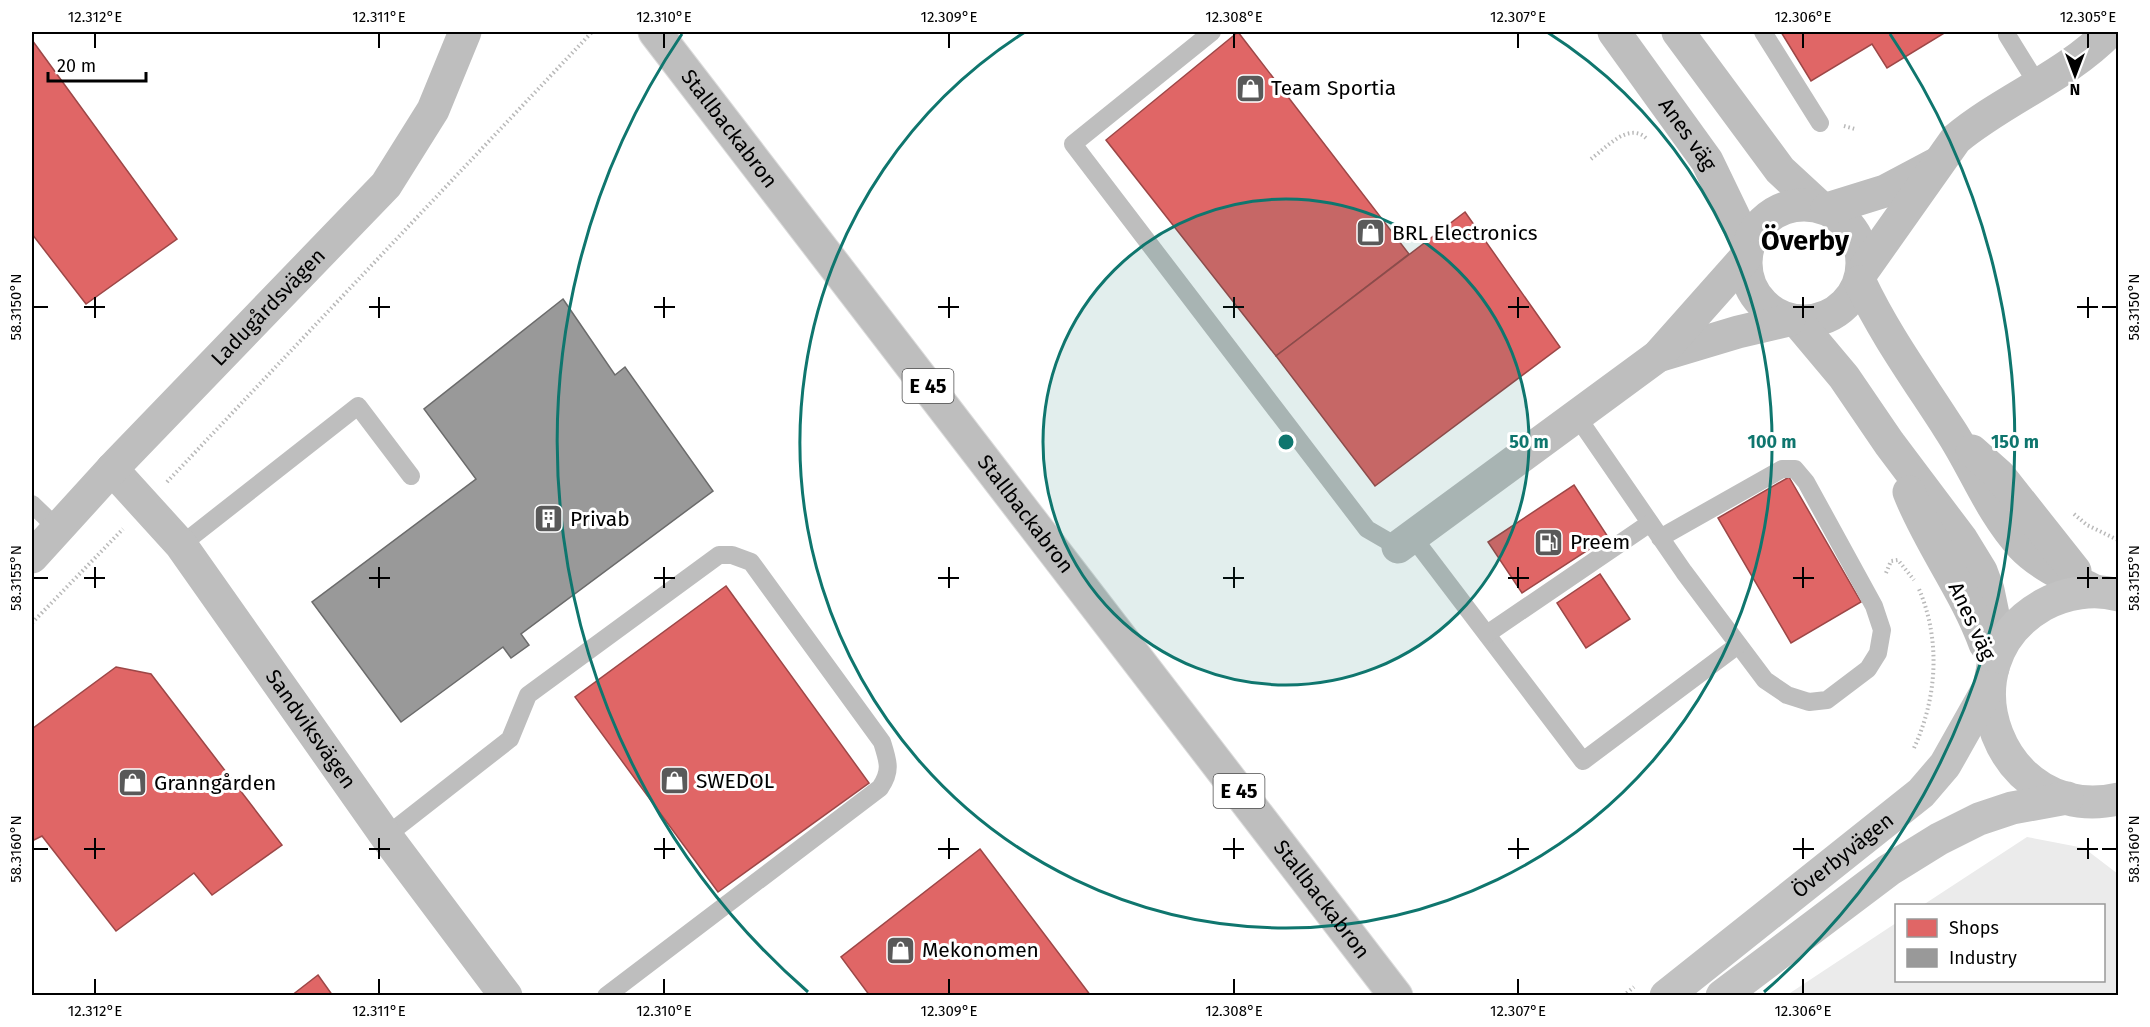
<svg xmlns="http://www.w3.org/2000/svg" width="2150" height="1027" font-family="'Fira Sans',sans-serif">
<rect width="100%" height="100%" fill="#fff"/>
<polygon fill="#ebebeb" points="2027,837 2084,848 2118,874 2118,995 1787,995 1896,923 1896,980 2104,980 2104,906 1923,905"/>
<g fill="#e06666" stroke="#9d4747" stroke-width="1.5">
<polygon points="1238,32 1409,254 1276,356 1106,140"/>
<polygon points="1781,32 1946,32 1887,68 1872,44 1811,81"/>
<polygon points="32,40 177,239 86,304 32,234"/>
<polygon points="1465,212 1560,347 1375,486 1276,356"/>
<polygon points="1789,477 1861,602 1791,643 1718,518"/>
<polygon points="1574,485 1608,537 1522,593 1488,542"/>
<polygon points="1600,574 1630,619 1586,648 1557,603"/>
<polygon points="726,586 869,783 718,892 575,697"/>
<polygon points="116,667 151,674 282,845 212,895 194,873 116,931 42,836 32,841 32,729"/>
<polygon points="980,849 1091,996 870,996 841,957"/>
<polygon points="318,975 333,996 291,996"/>
</g>
<polygon fill="#999" stroke="#6b6b6b" stroke-width="1.5" points="563,299 615,375 625,367 713,491 521,634 529,645 511,658 503,647 401,722 312,602 476,479 424,409"/>
<g fill="none" stroke-linecap="round" stroke-linejoin="round">
<defs>
<g id="trunk">
<path id="s5" d="M655,32l741,964"/>
</g>
</defs>
<use href="#trunk" stroke="#dbdbdb" stroke-width="35"/>
<g stroke="#b9b9b9" stroke-width="4" stroke-dasharray="1.5 3" stroke-linecap="butt">
<polyline points="1844,126 1855,129"/>
<path d="M1591,159c16,-12 39,-39 57,-19"/>
<polyline points="167,482 592,32"/>
<polyline points="2074,514 2087,525 2118,540"/>
<polyline points="1886,573 1891,561 1898,560 1914,580"/>
<polyline points="32,623 123,529"/>
<path d="M1914,748c23,-50 27,-107 5,-159"/>
<polyline points="1623,996 1634,987"/>
</g>
<g stroke="#bebebe" stroke-width="18">
<polyline points="1212,32 1073,144 1367,529 1398,547"/>
<polyline points="1763,32 1820,123"/>
<polyline points="2007,35 2038,85"/>
<polyline points="1576,415 1684,572 1765,680 1787,695 1809,702 1827,700 1868,669 1878,653 1882,630 1874,606 1806,482 1795,469 1782,469 1660,538"/>
<polyline points="32,504 58,529"/>
<polyline points="1412,536 1583,761 1738,645"/>
<polyline points="181,545 358,406 411,476"/>
<polyline points="1487,634 1650,523"/>
<path d="M386,836l124,-97 18,-44 191,-140h13l19,7 131,180c6,19 10,29 -2,46l-274,208"/>
</g>
<g stroke="#bebebe" stroke-width="33">
<path id="s1" d="M1614,32l93,129 41,85"/>
<polyline points="1678,32 1780,170 1819,206"/>
<circle cx="1804" cy="263" r="58"/>
<polyline points="1827,209 1885,191 1934,165"/>
<path d="M1862,272l94,-133c48,-40 109,-62 153,-107"/>
<path d="M1860,282c25,53 58,98 90,148 25,38 40,81 72,116 19,20 49,33 73,45"/>
<polyline points="1797,321 1844,377 1889,443 1962,540 1981,571 1988,590 1994,619 1993,668"/>
<polyline points="1658,356 1738,332 1789,320"/>
<polyline points="1972,451 1999,475 2075,571"/>
<path d="M1909,492c21,53 57,99 76,152"/>
<polyline points="1398,547 1658,356 1746,257"/>
</g>
<g stroke="#bebebe" stroke-width="33">
<path id="s2" d="M112,469l69,76 205,291 120,160"/>
<path id="s3" d="M32,557l80,-88 274,-284 47,-75 32,-78"/>
</g>
<g stroke="#c2c2c2" stroke-width="33">
<path d="M2118,595c-24,-7 -53,-2 -75,10 -105,60 -42,220 75,194"/>
<path id="s4" d="M1666,996l255,-203 24,-28 44,-78"/>
<polyline points="1722,996 1889,870 1939,839 1979,819 2012,808 2067,798"/>
</g>
<use href="#trunk" stroke="#bebebe" stroke-width="33"/>
</g>
<path fill="none" stroke="#000" stroke-width="2" d="M95,33v15M379,33v15M664,33v15M949,33v15M1234,33v15M1518,33v15M1803,33v15M2088,33v15M95,297v21M379,297v21M664,297v21M949,297v21M1234,297v21M1518,297v21M1803,297v21M2088,297v21M33,307h15M84,307h21M369,307h21M654,307h21M938,307h21M1223,307h21M1508,307h21M1793,307h21M2077,307h21M2102,307h15M95,567v21M379,567v21M664,567v21M949,567v21M1234,567v21M1518,567v21M1803,567v21M2088,567v21M33,578h15M84,578h21M369,578h21M654,578h21M938,578h21M1223,578h21M1508,578h21M1793,578h21M2077,578h21M2102,578h15M95,838v21M379,838v21M664,838v21M949,838v21M1234,838v21M1518,838v21M1803,838v21M2088,838v21M33,849h15M84,849h21M369,849h21M654,849h21M938,849h21M1223,849h21M1508,849h21M1793,849h21M2077,849h21M2102,849h15M95,979v15M379,979v15M664,979v15M949,979v15M1234,979v15M1518,979v15M1803,979v15"/>
<circle cx="1286" cy="442" r="243" fill="#0f766e" fill-opacity=".12"/>
<g fill="none" stroke="#0f766e" stroke-width="3">
<circle cx="1286" cy="442" r="243"/>
<path d="M1547 32A486 486 0 1 1 1025 32"/>
<path d="M808 992A729 729 0 0 1 682 34M1890 34A729 729 0 0 1 1764 992"/>
</g>
<defs>
<symbol id="shop-square" viewBox="-11 -11 22 22"><rect x="-9" y="-9" width="18" height="18" rx="4" fill="#595959" stroke="#fff"/><path d="M-5-2.5h2.3a2.7 3.5 0 0 1 5.4 0H5L5.5 6h-11ZM-1.5-2.5h3a1.5 2.3 0 0 0-3 0Z" fill="#fff"/></symbol>
<symbol id="building-square" viewBox="-11 -11 22 22"><rect x="-9" y="-9" width="18" height="18" rx="4" fill="#595959" stroke="#fff"/><path d="M-4-6H4V6H1V3H-1V6H-4ZM-2.5-4.3h1.7v1.8h-1.7ZM.8-4.3h1.7v1.8H.8ZM-2.5-1h1.7V.8h-1.7ZM.8-1h1.7V.8H.8Z" fill="#fff"/></symbol>
<symbol id="fuel-square" viewBox="-11 -11 22 22"><rect x="-9" y="-9" width="18" height="18" rx="4" fill="#595959" stroke="#fff"/><path d="M-5.5-6h7V0h2V4h1.3V-2.5L3-4.5l.8-.8L6-3V5H2.5V1h-1V6h-7ZM-4.2-4.7v3.2H.2V-4.7Z" fill="#fff"/></symbol>
</defs>
<g fill-rule="evenodd">
<use href="#shop-square" x="1234" y="72" width="33" height="33"/>
<use href="#shop-square" x="1354" y="216" width="33" height="33"/>
<use href="#building-square" x="532" y="502" width="33" height="33"/>
<use href="#fuel-square" x="1532" y="526" width="33" height="33"/>
<use href="#shop-square" x="658" y="764" width="33" height="33"/>
<use href="#shop-square" x="116" y="766" width="33" height="33"/>
<use href="#shop-square" x="884" y="934" width="33" height="33"/>
</g>
<g text-anchor="middle" stroke-width="6" stroke-linejoin="round" paint-order="stroke">
<g fill="#fff" stroke="#4c4c4c" stroke-width="1.5">
<rect x="902.5" y="369" width="51" height="34" rx="4.5"/>
<rect x="1213.5" y="774" width="51" height="34" rx="4.5"/>
</g>
<g font-size="20" font-weight="bold" fill="#000">
<text x="928" y="393">E 45</text>
<text x="1239" y="798">E 45</text>
</g>
<g font-size="21" fill="#000" stroke="#fff" text-anchor="start">
<text x="1271" y="95">Team Sportia</text>
<text x="1392" y="240">BRL Electronics</text>
<text x="570" y="526">Privab</text>
<text x="1570" y="549">Preem</text>
<text x="696" y="788">SWEDOL</text>
<text x="154" y="790">Granngården</text>
<text x="922" y="957">Mekonomen</text>
</g>
<g font-size="21" fill="#000" stroke="#fff">
<text dy="7" stroke="none"><textPath href="#s5" startOffset="122">Stallbackabron</textPath></text>
<text dy="7" stroke="none"><textPath href="#s1" startOffset="126">Anes väg</textPath></text>
<text dy="7" stroke="none"><textPath href="#s3" startOffset="344">Ladugårdsvägen</textPath></text>
<text dy="7" stroke="none"><textPath href="#s5" startOffset="608">Stallbackabron</textPath></text>
<text transform="translate(1972 621) rotate(65)" y="7">Anes väg</text>
<text dy="7" stroke="none"><textPath href="#s2" startOffset="328">Sandviksvägen</textPath></text>
<text dy="7" stroke="none"><textPath href="#s4" startOffset="226">Överbyvägen</textPath></text>
<text dy="7" stroke="none"><textPath href="#s5" startOffset="1094">Stallbackabron</textPath></text>
</g>
<g font-size="27" font-weight="bold" fill="#000" stroke="#fff">
<text x="1805" y="250">Överby</text>
</g>
</g>
<circle cx="1286" cy="442" r="9" fill="#0f766e" stroke="#fff" stroke-width="3"/>
<g font-size="18" text-anchor="middle" font-weight="bold" fill="#0f766e" stroke="#fff" stroke-width="6" stroke-linejoin="round" paint-order="stroke">
<text x="1529" y="448">50 m</text>
<text x="1772" y="448">100 m</text>
<text x="2015" y="448">150 m</text>
</g>
<rect width="2150" height="1027" fill="none" stroke="#ffffff" stroke-width="66"/>
<rect x="1895" y="904" width="210" height="78" fill="#ffffff" stroke="#999999" stroke-width="1.5"/>
<rect x="1907" y="919" width="30" height="18" fill="#e06666" stroke="#999999" stroke-width="1.5"/>
<text x="1949" y="934" font-size="18" fill="#000000">Shops</text>
<rect x="1907" y="949" width="30" height="18" fill="#999999" stroke="#999999" stroke-width="1.5"/>
<text x="1949" y="964" font-size="18" fill="#000000">Industry</text>
<g transform="translate(2075 75) rotate(180)" stroke="#ffffff" stroke-width="4.5" paint-order="stroke">
<path d="M0-4.5L10 22L0 15L-10 22Z" fill="#000000"/>
<text y="-9" font-size="16" font-weight="bold" text-anchor="middle" fill="#000000">N</text>
</g>
<path d="M48 72v9h98v-9" fill="none" stroke="#000000" stroke-width="3"/>
<text x="57" y="72" font-size="18" fill="#000000" stroke="#ffffff" stroke-width="4.5" paint-order="stroke">20 m</text>
<rect x="33" y="33" width="2084" height="961" fill="none" stroke="#000" stroke-width="2"/>
<g font-size="15" text-anchor="middle" fill="#000">
<text x="95" y="22">12.312°E</text>
<text x="379" y="22">12.311°E</text>
<text x="664" y="22">12.310°E</text>
<text x="949" y="22">12.309°E</text>
<text x="1234" y="22">12.308°E</text>
<text x="1518" y="22">12.307°E</text>
<text x="1803" y="22">12.306°E</text>
<text x="2088" y="22">12.305°E</text>
<text transform="translate(2134 307) rotate(-90)" y="5">58.3150°N</text>
<text transform="translate(16 307) rotate(-90)" y="5">58.3150°N</text>
<text transform="translate(2134 578) rotate(-90)" y="5">58.3155°N</text>
<text transform="translate(16 578) rotate(-90)" y="5">58.3155°N</text>
<text transform="translate(2134 849) rotate(-90)" y="5">58.3160°N</text>
<text transform="translate(16 849) rotate(-90)" y="5">58.3160°N</text>
<text x="95" y="1016">12.312°E</text>
<text x="379" y="1016">12.311°E</text>
<text x="664" y="1016">12.310°E</text>
<text x="949" y="1016">12.309°E</text>
<text x="1234" y="1016">12.308°E</text>
<text x="1518" y="1016">12.307°E</text>
<text x="1803" y="1016">12.306°E</text>
</g>
</svg>
